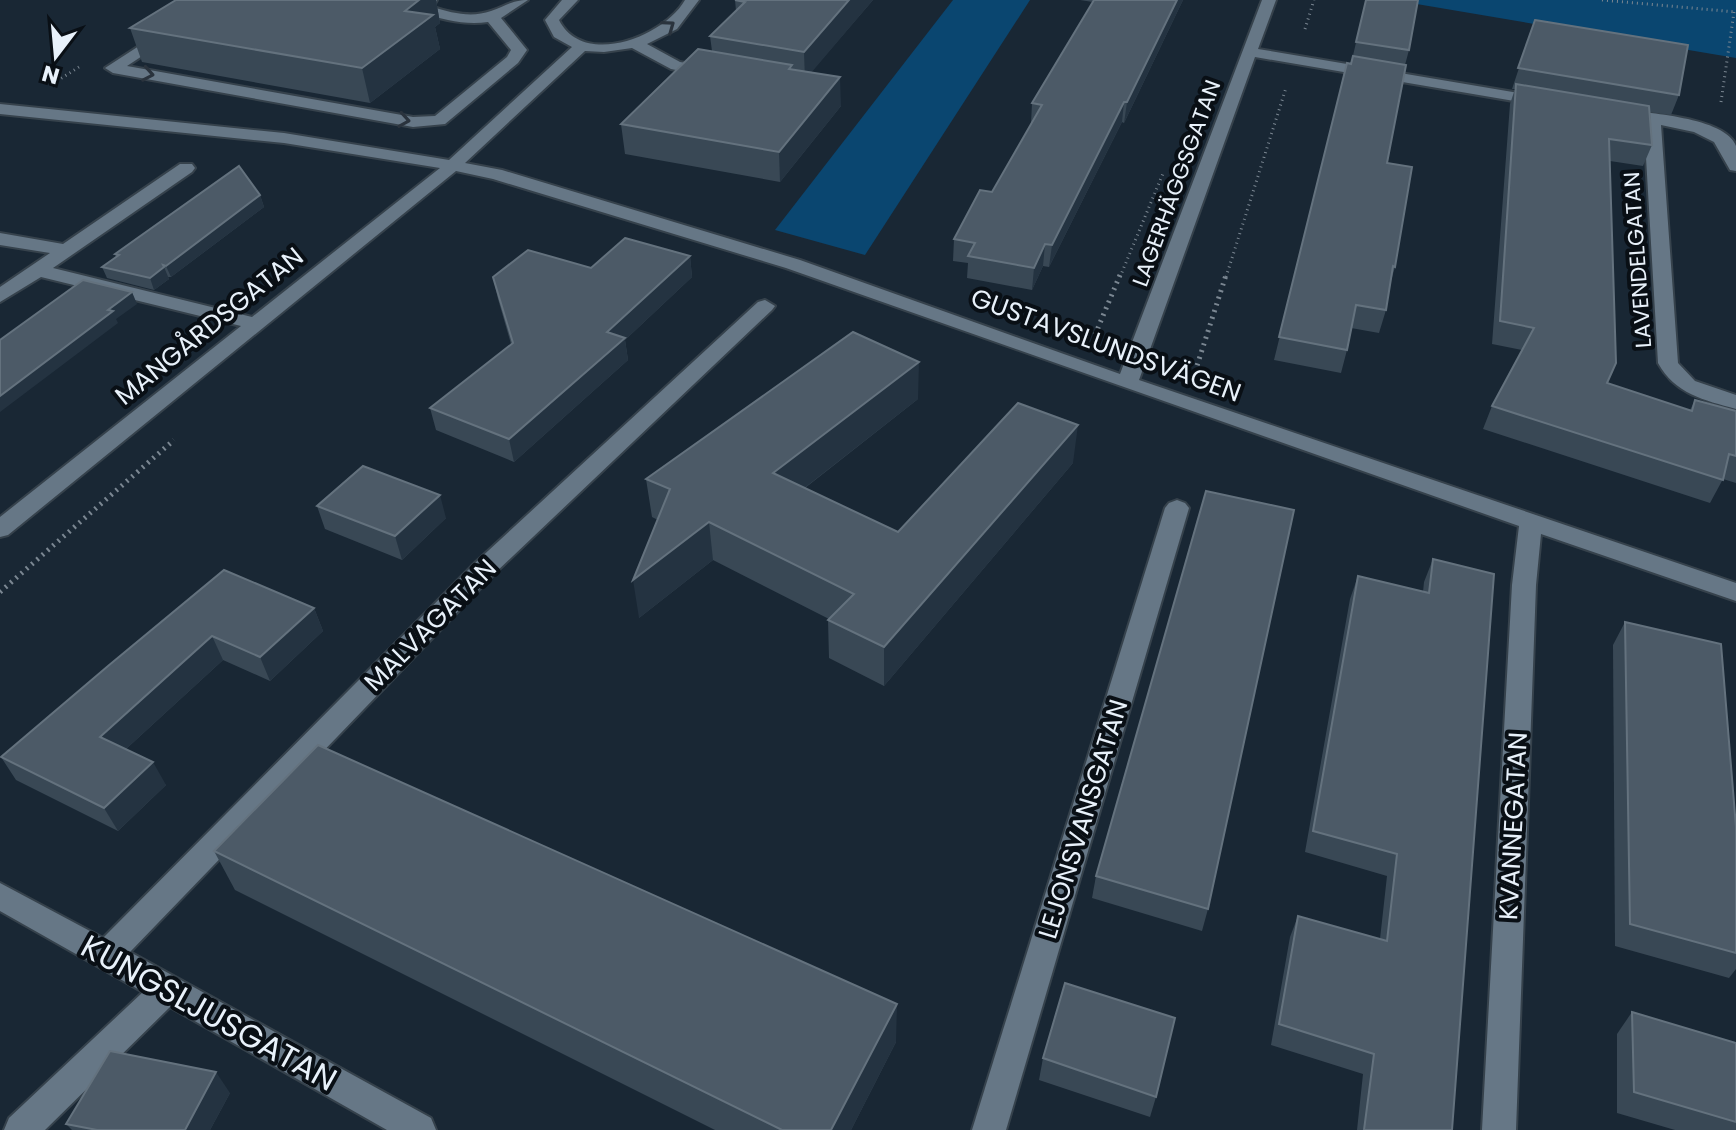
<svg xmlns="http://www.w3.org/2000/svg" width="1736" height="1130" font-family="Poppins,sans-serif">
<rect width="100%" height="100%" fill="#192734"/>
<g fill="#0a4670">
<polygon points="953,0 1030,0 865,255 775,230"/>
<polygon points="1393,0 1736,0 1736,58"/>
</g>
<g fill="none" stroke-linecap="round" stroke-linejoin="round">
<defs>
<g id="minor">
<path d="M210,0h17l-100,66 286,51 22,-1 72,-59 4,-7 -23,-28c-23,3 -44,-2 -66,-9l-5,-9 2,-3 18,-1 -4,7c18,6 39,11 58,4 15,-5 21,-11 37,-11l-27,18 26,32 -9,13 -73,61 -32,3 -300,-54 -8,-5z"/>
<path d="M562,0h16l-19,20c24,48 105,17 126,-20h14l-22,29 -30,15 33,18 37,7 3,3 -8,5 -41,-8 -39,-21 -28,4 -19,-1 -120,112 37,7 298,90 320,114 142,-374h14l-18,49 291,49 2,3 -8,5 -288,-49 -116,323 597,203v18l-195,-67 -5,51 -20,545h-34l30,-545 7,-59 -733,-258 -293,-89 -37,-8 -448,364 -8,2v-20l241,-191 -200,-49 -41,25v-15l50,-34 -50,-8v-12l63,11 117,-80h12l3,4 -3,4 -139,96 199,49 188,-149 -156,-25 -284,-29v-10l284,29 165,27 123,-113 -18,-10 -9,-17z"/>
<path d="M1619,109c26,4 107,8 117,37 0,7 0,18 0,25l-6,-1 -16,-28 -20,-10 -33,-7 17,238 17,18 41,14v14c-32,-9 -61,-15 -78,-46l-14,-240 -31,-6 -2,-3z"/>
<polygon points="765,300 775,306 772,310 494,574 130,952 431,1118 436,1130 387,1130 170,1007 45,1130 4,1130 9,1118 143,992 0,911 0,883 103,938 476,562 758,302"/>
<polygon points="1177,500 1185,503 1189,508 1006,1130 972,1130 1165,508 1169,503"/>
</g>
</defs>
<use href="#minor" stroke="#36424c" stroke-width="4"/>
<g stroke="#7b8792" stroke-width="3" stroke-dasharray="1 4" stroke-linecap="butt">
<polyline points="1602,0 1736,12"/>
<polyline points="1305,29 1314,0"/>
<polyline points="57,81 79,67"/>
<polyline points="1721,102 1734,12"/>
<polyline points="1120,277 1164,171"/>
<polyline points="1226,277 1286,88"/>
</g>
<g stroke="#7b8792" stroke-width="5" stroke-dasharray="2 5" stroke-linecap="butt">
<polyline points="1095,335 1120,275"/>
<polyline points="1195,372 1226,275"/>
<polyline points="0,592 174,440"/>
</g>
<use href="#minor" fill="#667786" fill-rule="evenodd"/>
</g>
<g fill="#394855">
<polygon points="176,0 436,0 440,23 435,27 440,49 370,103 142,62 130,28"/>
<polygon points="735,0 873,0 811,72 841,106 780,182 625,154 621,124 712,51 710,36 736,11"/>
<polygon points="1080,0 1183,0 1124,123 1122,122 1049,267 1043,266 1032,290 967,278 968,263 953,261 954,239 992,192 1031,124 1032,103 1093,2"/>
<polygon points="1366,0 1409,50 1405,65 1387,163 1395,267 1389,288 1386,310 1379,333 1351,328 1347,350 1341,373 1274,360 1347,63 1351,64"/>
<polygon points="1535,20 1679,95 1671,115 1650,112 1652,145 1643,166 1610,161 1607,384 1690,410 1695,400 1736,411 1736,483 1723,479 1710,503 1483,429 1492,406 1522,350 1492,344 1510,104 1515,89 1512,89"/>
<polygon points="260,195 264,207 171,277 168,277 169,279 154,290 107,278 102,267 116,257 115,254"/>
<polygon points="690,256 692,277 625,340 628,360 514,462 436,430 430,408 511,344 498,299 493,277 591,268"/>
<polygon points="918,399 805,488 898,532 1073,463 884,686 829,658 828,620 829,619 713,560 639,618 658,520 652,517 646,479"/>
<polygon points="317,506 446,518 402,560 325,529"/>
<polygon points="1433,559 1452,1130 1357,1130 1363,1074 1271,1045 1290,937 1298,916 1380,939 1387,876 1305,852 1350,599 1358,576 1423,592 1424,582"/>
<polygon points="314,608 323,631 270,681 223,660 126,749 166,785 118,831 16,780 1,757 108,666"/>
<polygon points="1625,622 1736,827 1736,969 1729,978 1615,946 1613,645"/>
<polygon points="214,851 896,1042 851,1130 715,1130 235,890"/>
<polygon points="1096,876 1208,909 1202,931 1092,898"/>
<polygon points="1632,1012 1736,1043 1736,1130 1675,1130 1617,1113 1617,1034"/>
<polygon points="1043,1058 1156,1097 1150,1117 1039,1080"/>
<polygon points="230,1093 210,1130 72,1130 66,1124"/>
</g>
<g fill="#243341">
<polygon points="419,0 436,0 440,23 435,27 440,49 370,103 362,68 405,11"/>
<polygon points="849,0 873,0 805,80 804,52"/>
<polygon points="1177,0 1183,0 1124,123 1127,102"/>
<polygon points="840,77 841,106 780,182 779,152"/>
<polygon points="1124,102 1122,122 1049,267 1052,245"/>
<polygon points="260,195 264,207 171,277 166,266"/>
<polygon points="1045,244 1043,266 1032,290 1034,268"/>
<polygon points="690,256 692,277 625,340 628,360 514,462 509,439 607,332"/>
<polygon points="164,267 169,279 154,290 150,278"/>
<polygon points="132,292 137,304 116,319 118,323 0,412 0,396"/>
<polygon points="919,362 918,399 775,511 773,473"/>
<polygon points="1078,425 1073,463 884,686 884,647"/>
<polygon points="440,495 446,518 402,560 395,536"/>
<polygon points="709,522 713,560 639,618 633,580"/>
<polygon points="314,608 323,631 270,681 260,657"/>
<polygon points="212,636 223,660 114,760 100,737"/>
<polygon points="153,762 166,785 118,831 104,808"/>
<polygon points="897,1004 896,1042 851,1130 831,1130"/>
<polygon points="216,1072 230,1093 210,1130 185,1130"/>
</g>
<g fill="#4c5a67" stroke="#64727e" stroke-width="2">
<polygon points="176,0 419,0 405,11 433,15 362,68 130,28"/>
<polygon points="735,0 849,0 804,52 710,36 745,2"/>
<polygon points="1094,0 1177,0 1127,102 1124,102 1052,245 1045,244 1034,268 968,256 975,243 954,239 980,190 992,192 1042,105 1032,103"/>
<polygon points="1366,0 1418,0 1409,50 1356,42"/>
<polygon points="1535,20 1688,45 1679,95 1518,68"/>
<polygon points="698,49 792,65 789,69 840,77 779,152 621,124"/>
<polygon points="1353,56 1406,65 1387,163 1412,167 1395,267 1393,266 1386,310 1356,305 1347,350 1279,337 1347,63 1351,64"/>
<polygon points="1516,84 1649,106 1652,145 1609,139 1616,363 1607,383 1692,411 1695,400 1736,411 1736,456 1729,454 1723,480 1492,406 1534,328 1500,321"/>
<polygon points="239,166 260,195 166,266 163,265 164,267 150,278 102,267 119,255 115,254"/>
<polygon points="625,238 690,256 607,332 625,338 509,439 430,408 513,343 493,277 528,250 591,268"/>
<polygon points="83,280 132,292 108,310 113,311 0,396 0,340"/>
<polygon points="853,332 919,362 773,473 898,532 1018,403 1078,425 884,647 828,620 854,594 709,522 633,580 670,489 646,479"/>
<polygon points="363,466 440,495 395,536 317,506"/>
<polygon points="1206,491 1294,510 1208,909 1096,876"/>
<polygon points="1433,559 1494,574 1452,1130 1364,1130 1374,1054 1279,1024 1298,916 1387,941 1397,854 1313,831 1358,576 1429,593"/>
<polygon points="224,570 314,608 260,657 212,636 100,737 153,762 104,808 1,757 108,666"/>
<polygon points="1625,622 1721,644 1736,827 1736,953 1630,924"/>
<polygon points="318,745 897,1004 831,1130 782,1130 214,851"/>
<polygon points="1065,983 1175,1018 1156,1097 1043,1058"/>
<polygon points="1632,1012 1736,1043 1736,1122 1634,1092"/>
<polygon points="110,1051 216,1072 185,1130 97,1130 66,1124"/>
</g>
<defs><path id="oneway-chevron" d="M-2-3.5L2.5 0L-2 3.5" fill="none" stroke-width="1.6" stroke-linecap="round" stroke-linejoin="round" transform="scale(2)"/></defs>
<g stroke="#2a333d">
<use href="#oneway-chevron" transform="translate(669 26) rotate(-36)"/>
<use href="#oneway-chevron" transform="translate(148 74) rotate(10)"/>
<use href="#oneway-chevron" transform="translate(404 120) rotate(9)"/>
</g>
<g text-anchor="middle" stroke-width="8" stroke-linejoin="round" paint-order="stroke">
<g font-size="22" fill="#e8f1fa" stroke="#090f15">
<text transform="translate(1176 183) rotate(-70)" y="8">LAGERHÄGGSGATAN</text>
<text transform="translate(1637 260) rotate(-94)" y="8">LAVENDELGATAN</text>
</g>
<g font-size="26" fill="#e8f1fa" stroke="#090f15">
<text transform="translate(209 326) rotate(-39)" y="9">MANGÅRDSGATAN</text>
<text transform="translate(1106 345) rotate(20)" y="9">GUSTAVSLUNDSVÄGEN</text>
<text transform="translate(430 625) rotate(-45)" y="9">MALVAGATAN</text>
<text transform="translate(1083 819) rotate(-73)" y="9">LEJONSVANSGATAN</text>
<text transform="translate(1513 826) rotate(-87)" y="9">KVANNEGATAN</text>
</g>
<g font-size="32" fill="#e8f1fa" stroke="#090f15">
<text transform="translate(209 1013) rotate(29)" y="11">KUNGSLJUSGATAN</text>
</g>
</g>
<g transform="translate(56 56) rotate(196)" stroke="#090f15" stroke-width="6" paint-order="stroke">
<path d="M0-6L14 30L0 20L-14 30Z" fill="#e8f1fa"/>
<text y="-12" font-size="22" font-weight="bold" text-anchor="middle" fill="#e8f1fa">N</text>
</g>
</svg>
